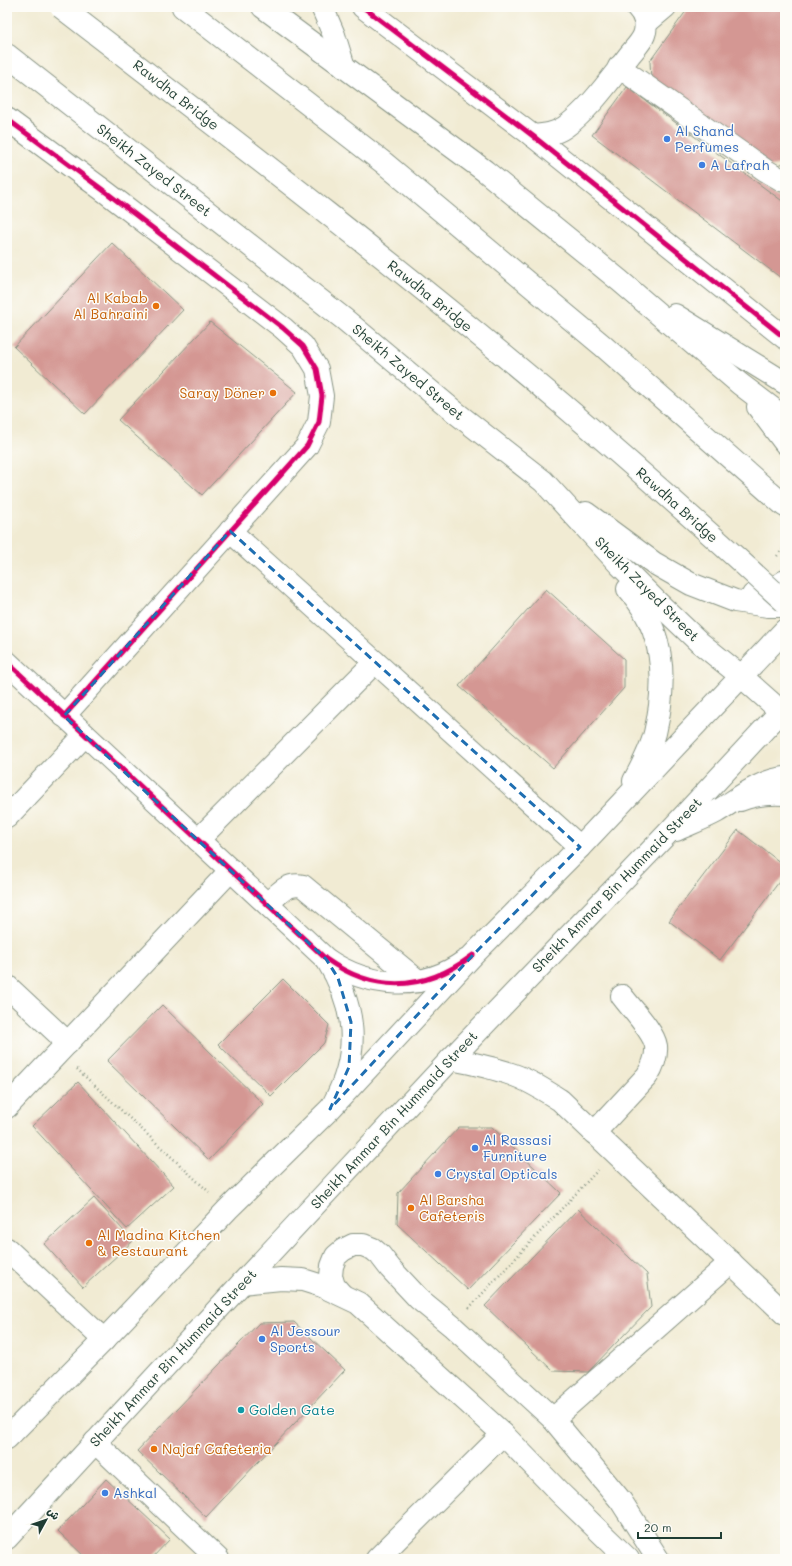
<svg xmlns="http://www.w3.org/2000/svg" width="792" height="1566" font-family="Mali,'Playpen Sans Arabic',sans-serif">
<rect width="100%" height="100%" fill="#fdfcf7"/>
<filter id="ink" filterUnits="userSpaceOnUse"><feTurbulence type="fractalNoise" baseFrequency=".025" numOctaves="2"/><feDisplacementMap in="SourceGraphic" scale="8" xChannelSelector="R" yChannelSelector="G"/><feConvolveMatrix kernelMatrix="1 2 1 2 8 2 1 2 1" color-interpolation-filters="sRGB"/></filter>
<filter id="wash" filterUnits="userSpaceOnUse"><feTurbulence type="fractalNoise" baseFrequency=".012" numOctaves="4" result="noise"/><feDisplacementMap in="SourceGraphic" scale="16" xChannelSelector="R" yChannelSelector="G"/><feGaussianBlur stdDeviation="0.9" result="paint"/><feColorMatrix in="noise" values="0 0 0 0 0 0 0 0 0 0 0 0 0 0 0 0 0 1.4 0 .05"/><feComposite in="paint" operator="in"/></filter>
<g filter="url(#wash)">
<rect width="100%" height="100%" fill="#f1ebd3"/>
<g id="blocks">
<g fill="#d49793">
<polygon points="689,7 785,7 785,163 768,167 651,81 650,61"/>
<polygon points="627,87 785,203 785,281 592,135"/>
<polygon points="112,243 183,310 85,414 14,347"/>
<polygon points="210,322 297,392 202,495 118,420"/>
<polygon points="546,589 624,659 624,688 553,768 459,686"/>
<polygon points="738,830 785,866 785,874 720,960 669,921"/>
<polygon points="283,979 329,1025 324,1043 271,1096 218,1044"/>
<polygon points="162,1005 263,1104 209,1160 107,1061"/>
<polygon points="78,1082 174,1186 127,1229 32,1126"/>
<polygon points="459,1127 492,1127 561,1193 468,1290 397,1224 398,1193"/>
<polygon points="94,1198 133,1241 83,1287 44,1244"/>
<polygon points="578,1209 647,1274 651,1307 588,1372 553,1371 485,1306"/>
<polygon points="294,1322 345,1370 206,1517 137,1451 259,1323"/>
<polygon points="106,1479 170,1539 151,1559 87,1559 58,1531"/>
</g>
</g>
</g>
<g filter="url(#ink)">
<use href="#blocks" fill-opacity="0" stroke="#889484" stroke-width="1"/>
<g fill="none" stroke-linecap="round" stroke-linejoin="round">
<defs>
<g id="minor">
<polyline points="363,7 533,136 785,338"/>
<polyline points="646,23 665,7"/>
<polyline points="619,67 765,170 782,180 785,181"/>
<polyline points="7,119 107,193 283,328 303,346 317,369 322,396 319,422 307,446 64,716"/>
<path d="M533,136c12,-1 22,-2 32,-9 25,-18 44,-46 63,-70 5,-7 13,-14 16,-22 4,-10 0,-21 -7,-28"/>
<polyline points="230,531 580,847"/>
<path d="M7,662l319,297c42,29 97,33 139,2"/>
<path d="M740,800c15,-6 29,-7 45,-6"/>
<polyline points="7,817 85,735"/>
<polyline points="198,840 375,662"/>
<path d="M268,904c10,-10 19,-22 35,-18l115,95"/>
<path d="M327,960c29,47 34,92 7,143"/>
<polyline points="7,986 68,1043"/>
<path d="M451,1059c20,4 40,8 60,15 18,6 33,16 49,26l225,214"/>
<polyline points="7,1107 231,870"/>
<path d="M594,1133l53,-57c5,-8 10,-20 9,-30 -2,-14 -25,-38 -34,-50"/>
<polyline points="7,1249 104,1340"/>
<polyline points="242,1283 281,1279 303,1280 322,1286 358,1303 503,1434 560,1493 628,1559"/>
<polyline points="341,1294 334,1286 331,1276 332,1266 336,1256 343,1250 353,1245 363,1245 373,1249 380,1255 390,1268 419,1299 452,1326 553,1419 621,1501 658,1559"/>
<polyline points="553,1419 731,1262"/>
<polyline points="95,1442 218,1559"/>
<polyline points="377,1559 503,1434"/>
</g>
<g id="major">
<polyline points="183,7 384,163 602,345 785,506"/>
<polyline points="263,7 485,171 620,281 740,384 785,418"/>
<polyline points="322,7 334,35 344,67"/>
<polyline points="7,55 344,319 455,412 543,481 619,564 656,601 699,642 741,676 785,715"/>
<polyline points="675,315 785,383"/>
<polyline points="758,407 785,443"/>
<polyline points="586,513 654,563 691,584 735,601 768,606 785,606"/>
<path d="M628,589c37,40 39,93 27,144 -4,16 -13,33 -21,48"/>
<polyline points="753,595 776,587 785,581"/>
<path d="M676,830c13,-6 27,-11 40,-18 22,-13 42,-31 69,-34"/>
<polyline points="7,1438 104,1340 228,1209 330,1109 473,955 580,847 785,630"/>
<polyline points="7,1538 242,1283 451,1059 666,835 785,707"/>
</g>
</defs>
<use href="#minor" stroke="#889484" stroke-width="24"/>
<use href="#major" stroke="#889484" stroke-width="24"/>
<g stroke="#889484" stroke-width="2.5" stroke-dasharray="1 3" stroke-linecap="butt">
<polyline points="777,556 785,547"/>
<polyline points="77,1069 209,1192"/>
<polyline points="469,1308 598,1170"/>
</g>
<use href="#minor" stroke="#fff" stroke-width="22"/>
<use href="#major" stroke="#fff" stroke-width="22"/>
<defs>
<path id="major-bridge" d="M61,7c169,130 339,260 502,398 75,64 149,130 222,197"/>
</defs>
<use href="#major-bridge" stroke="#889484" stroke-width="24" stroke-linecap="butt"/>
<use href="#major-bridge" stroke="#fff" stroke-width="22"/>
<defs>
<g id="cycleway">
<polyline points="363,7 533,136 785,338"/>
<polyline points="7,119 107,193 283,328 303,346 317,369 322,396 319,422 307,446 64,716"/>
<path d="M7,662l319,297c50,35 99,32 147,-4"/>
</g>
</defs>
<use href="#cycleway" stroke="#fdfcf7" stroke-width="8"/>
<use href="#cycleway" stroke="#d6006c" stroke-width="5"/>
</g>
</g>
<path fill="none" stroke="#1f6fb2" stroke-width="3" stroke-dasharray="8 5" stroke-linejoin="round" d="M230,531l350,316 -107,108 -143,154 19,-42 2,-45 -13,-44 -12,-19 -262,-243z"/>
<g fill="#3f7fe0" stroke="#fdfcf7" stroke-width="1.5">
<circle cx="667" cy="139" r="4"/>
<circle cx="702" cy="165" r="4"/>
<circle cx="475" cy="1148" r="4"/>
<circle cx="438" cy="1174" r="4"/>
<circle cx="262" cy="1339" r="4"/>
<circle cx="105" cy="1493" r="4"/>
</g>
<g fill="#e8710a" stroke="#fdfcf7" stroke-width="1.5">
<circle cx="156" cy="306" r="4"/>
<circle cx="273" cy="393" r="4"/>
<circle cx="411" cy="1208" r="4"/>
<circle cx="89" cy="1243" r="4"/>
<circle cx="154" cy="1449" r="4"/>
</g>
<circle fill="#0f9aa8" stroke="#fdfcf7" stroke-width="1.5" cx="241" cy="1410" r="4"/>
<g text-anchor="middle" stroke-width="3" stroke-linejoin="round" paint-order="stroke">
<g font-size="14" fill="#1f3d34" stroke="#fdfcf7">
<text transform="translate(176 95) rotate(38)" y="5">Rawdha Bridge</text>
<text transform="translate(154 170) rotate(38)" y="5">Sheikh Zayed Street</text>
<text transform="translate(430 296) rotate(39)" y="5">Rawdha Bridge</text>
<text transform="translate(408 372) rotate(40)" y="5">Sheikh Zayed Street</text>
<text transform="translate(677 505) rotate(42)" y="5">Rawdha Bridge</text>
<text transform="translate(647 589) rotate(45)" y="5">Sheikh Zayed Street</text>
<text transform="translate(617 885) rotate(-46)" y="5">Sheikh Ammar Bin Hummaid Street</text>
<text transform="translate(394 1120) rotate(-47)" y="5">Sheikh Ammar Bin Hummaid Street</text>
<text transform="translate(173 1358) rotate(-47)" y="5">Sheikh Ammar Bin Hummaid Street</text>
</g>
<g font-size="14" fill="#366cbe" stroke="#fdfcf7" text-anchor="start">
<text x="675" y="136">Al Shand<tspan x="675" dy="16">Perfumes</tspan></text>
<text x="710" y="170">A Lafrah</text>
<text x="483" y="1145">Al Rassasi<tspan x="483" dy="16">Furniture</tspan></text>
<text x="446" y="1179">Crystal Opticals</text>
<text x="270" y="1336">Al Jessour<tspan x="270" dy="16">Sports</tspan></text>
<text x="113" y="1498">Ashkal</text>
</g>
<g font-size="14" fill="#c56008" stroke="#fdfcf7" text-anchor="start">
<text x="148" y="303" text-anchor="end">Al Kabab<tspan x="148" dy="16">Al Bahraini</tspan></text>
<text x="265" y="398" text-anchor="end">Saray Döner</text>
<text x="419" y="1205">Al Barsha<tspan x="419" dy="16">Cafeteris</tspan></text>
<text x="97" y="1240">Al Madina Kitchen<tspan x="97" dy="16">&amp; Restaurant</tspan></text>
<text x="162" y="1454">Najaf Cafeteria</text>
</g>
<g font-size="14" fill="#0d838f" stroke="#fdfcf7" text-anchor="start">
<text x="249" y="1415">Golden Gate</text>
</g>
</g>
<rect width="792" height="1566" fill="none" stroke="#fdfcf7" stroke-width="24"/>
<g transform="translate(46 1520) rotate(50)" stroke="#fdfcf7" stroke-width="3" paint-order="stroke">
<path d="M0-3L7 15L0 10L-7 15Z" fill="#1f3d34"/>
<text y="-6" font-size="11" font-weight="bold" text-anchor="middle" fill="#1f3d34">ش</text>
</g>
<path d="M638 1532v6h83v-6" fill="none" stroke="#1f3d34" stroke-width="2"/>
<text x="644" y="1532" font-size="12" fill="#1f3d34" stroke="#fdfcf7" stroke-width="3" paint-order="stroke">20 m</text>
</svg>
